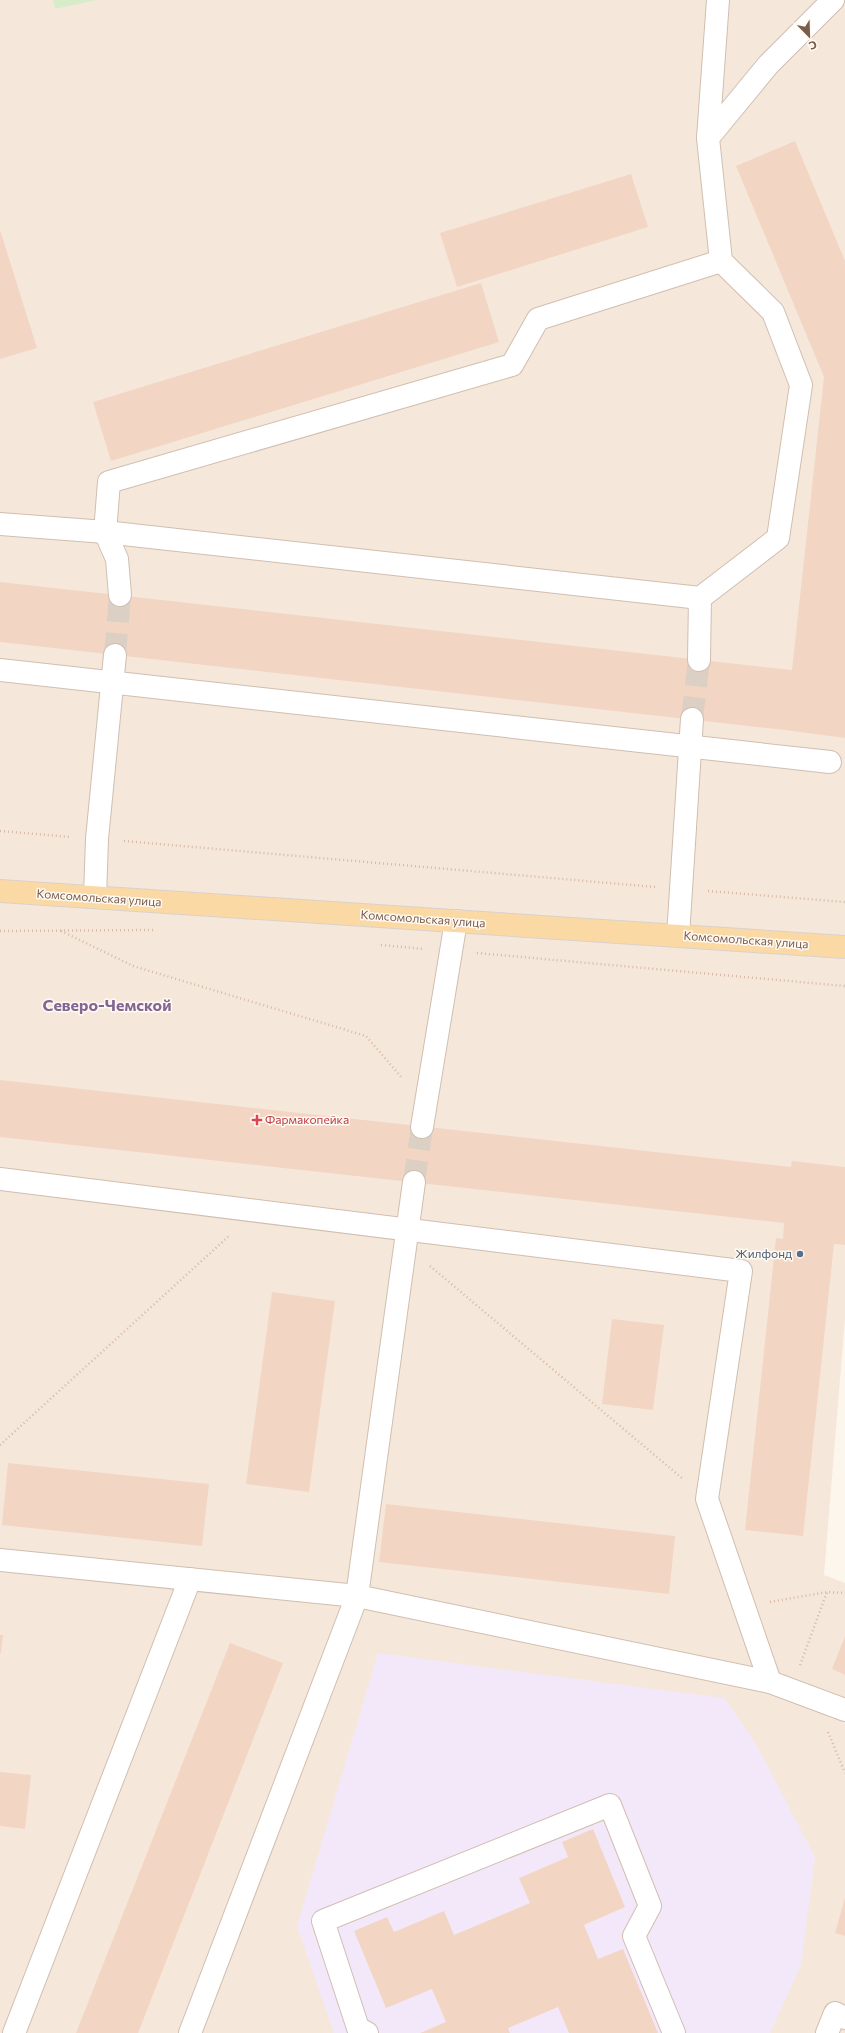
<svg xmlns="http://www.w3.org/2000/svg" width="845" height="2033" font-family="Commissioner,sans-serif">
<rect width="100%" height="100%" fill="#fdf6ec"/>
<polygon fill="#f5e8da" points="0,0 845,0 845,1318 824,1575 845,1583 845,2033 0,2033"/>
<polygon fill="#f3e8fa" points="378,1653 724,1698 755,1742 815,1857 801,1965 770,2033 334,2033 297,1926"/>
<polygon fill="#d8ecc9" points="53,0 97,0 55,9"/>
<g fill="#f3d5c3">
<polygon points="795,141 845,261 845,738 785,730 0,642 0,582 792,670 824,377 736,166"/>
<polygon points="631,174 648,227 457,287 440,233"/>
<polygon points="0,230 37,348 0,359"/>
<polygon points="481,283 499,342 111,461 93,402"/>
<polygon points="0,1080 791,1167 792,1161 845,1167 845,1245 834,1244 803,1536 745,1530 776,1238 783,1239 784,1223 0,1137"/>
<polygon points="272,1292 335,1301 309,1492 246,1484"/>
<polygon points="612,1319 664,1325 653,1410 602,1404"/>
<polygon points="8,1463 209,1484 202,1546 2,1525"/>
<polygon points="386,1504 675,1536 669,1594 379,1562"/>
<polygon points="0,1635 3,1635 1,1653 0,1653"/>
<polygon points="845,1636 845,1675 832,1669"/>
<polygon points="230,1643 283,1663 138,2033 76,2033"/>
<polygon points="0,1772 31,1775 25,1829 0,1826"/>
<polygon points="593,1829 625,1907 584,1925 598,1959 623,1949 658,2033 569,2033 558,2007 508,2028 510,2033 420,2033 446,2022 432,1989 386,2008 354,1931 387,1917 394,1932 444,1911 454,1935 530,1903 519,1878 568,1857 562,1842"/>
<polygon points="845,1898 845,1936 835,1933"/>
</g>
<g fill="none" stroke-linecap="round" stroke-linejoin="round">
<g stroke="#dcd0c4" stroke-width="22" stroke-dasharray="22 11" stroke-linecap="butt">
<polyline points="115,655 120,595"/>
<polyline points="692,719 699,660"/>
<polyline points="414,1182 422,1127"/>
</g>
<defs>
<g id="minor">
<polyline points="708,138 718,0"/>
<polyline points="0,524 105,532 700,598 699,660"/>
<polyline points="120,595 117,559 105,532 109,482 512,365 538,319 721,261"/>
<polyline points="700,598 778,538 801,385 773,312 721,261 708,138 768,65 833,0"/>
<polyline points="0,670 830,762"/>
<polyline points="95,897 97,839 115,655"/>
<polyline points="678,936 692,719"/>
<polyline points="422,1127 456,921"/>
<polyline points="0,1179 741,1271 707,1499 770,1682"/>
<polyline points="414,1182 357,1596 770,1682 845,1710"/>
<polyline points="0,1560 357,1596 190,2033"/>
<polyline points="14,2033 190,1579"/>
<polyline points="367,2033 358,2028 323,1921 610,1805 650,1906 634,1936 674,2033"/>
<polyline points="827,2033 835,2013 845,2018"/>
</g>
<polyline id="major" points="0,891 845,947"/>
</defs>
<use href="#minor" stroke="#d1beb0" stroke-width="24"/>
<use href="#major" stroke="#dad1cd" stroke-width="24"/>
<g stroke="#d9b8a5" stroke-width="2.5" stroke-dasharray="1 3" stroke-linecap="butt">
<polyline points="0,831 71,837"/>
<polyline points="124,841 655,887"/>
<polyline points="708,891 845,902"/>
<polyline points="0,931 155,930"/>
<polyline points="61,931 133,966 366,1036 402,1078"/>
<polyline points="381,945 424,949"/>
<polyline points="477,953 845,986"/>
<polyline points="430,1266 683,1479"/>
<polyline points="0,1445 230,1235"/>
<polyline points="770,1602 827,1592 845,1593"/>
<polyline points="800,1665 827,1592"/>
<polyline points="828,1732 845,1773"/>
</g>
<use href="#minor" stroke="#fff" stroke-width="22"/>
<use href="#major" stroke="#fbd9a5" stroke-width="22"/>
</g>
<path fill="#e0444e" stroke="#fffaf3" stroke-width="1.5" d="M255 1114h4v4h4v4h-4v4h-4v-4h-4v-4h4z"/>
<circle fill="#5c6f8a" stroke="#fffaf3" stroke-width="1.5" cx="800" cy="1254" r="4"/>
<g text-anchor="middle" stroke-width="3" stroke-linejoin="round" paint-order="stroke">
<g font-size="12" fill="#7a5c4d" stroke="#fffaf3">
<text transform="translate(99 898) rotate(4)" y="4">Комсомольская улица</text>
<text transform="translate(423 919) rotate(4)" y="4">Комсомольская улица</text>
<text transform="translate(746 940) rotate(4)" y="4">Комсомольская улица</text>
</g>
<g font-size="12" fill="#be3a42" stroke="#fffaf3" text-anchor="start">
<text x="265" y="1124">Фармакопейка</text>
</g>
<g font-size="12" fill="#4e5e75" stroke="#fffaf3" text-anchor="end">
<text x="792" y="1258">Жилфонд</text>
</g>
<g font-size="16" font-weight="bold" fill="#846695" stroke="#fffaf3">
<text x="107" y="1011">Северо-Чемской</text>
</g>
</g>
<g transform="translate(809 36) rotate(157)" stroke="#fffaf3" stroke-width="3" paint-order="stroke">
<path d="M0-3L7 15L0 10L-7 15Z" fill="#7a5c4d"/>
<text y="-6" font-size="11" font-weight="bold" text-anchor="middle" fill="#7a5c4d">С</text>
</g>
</svg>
